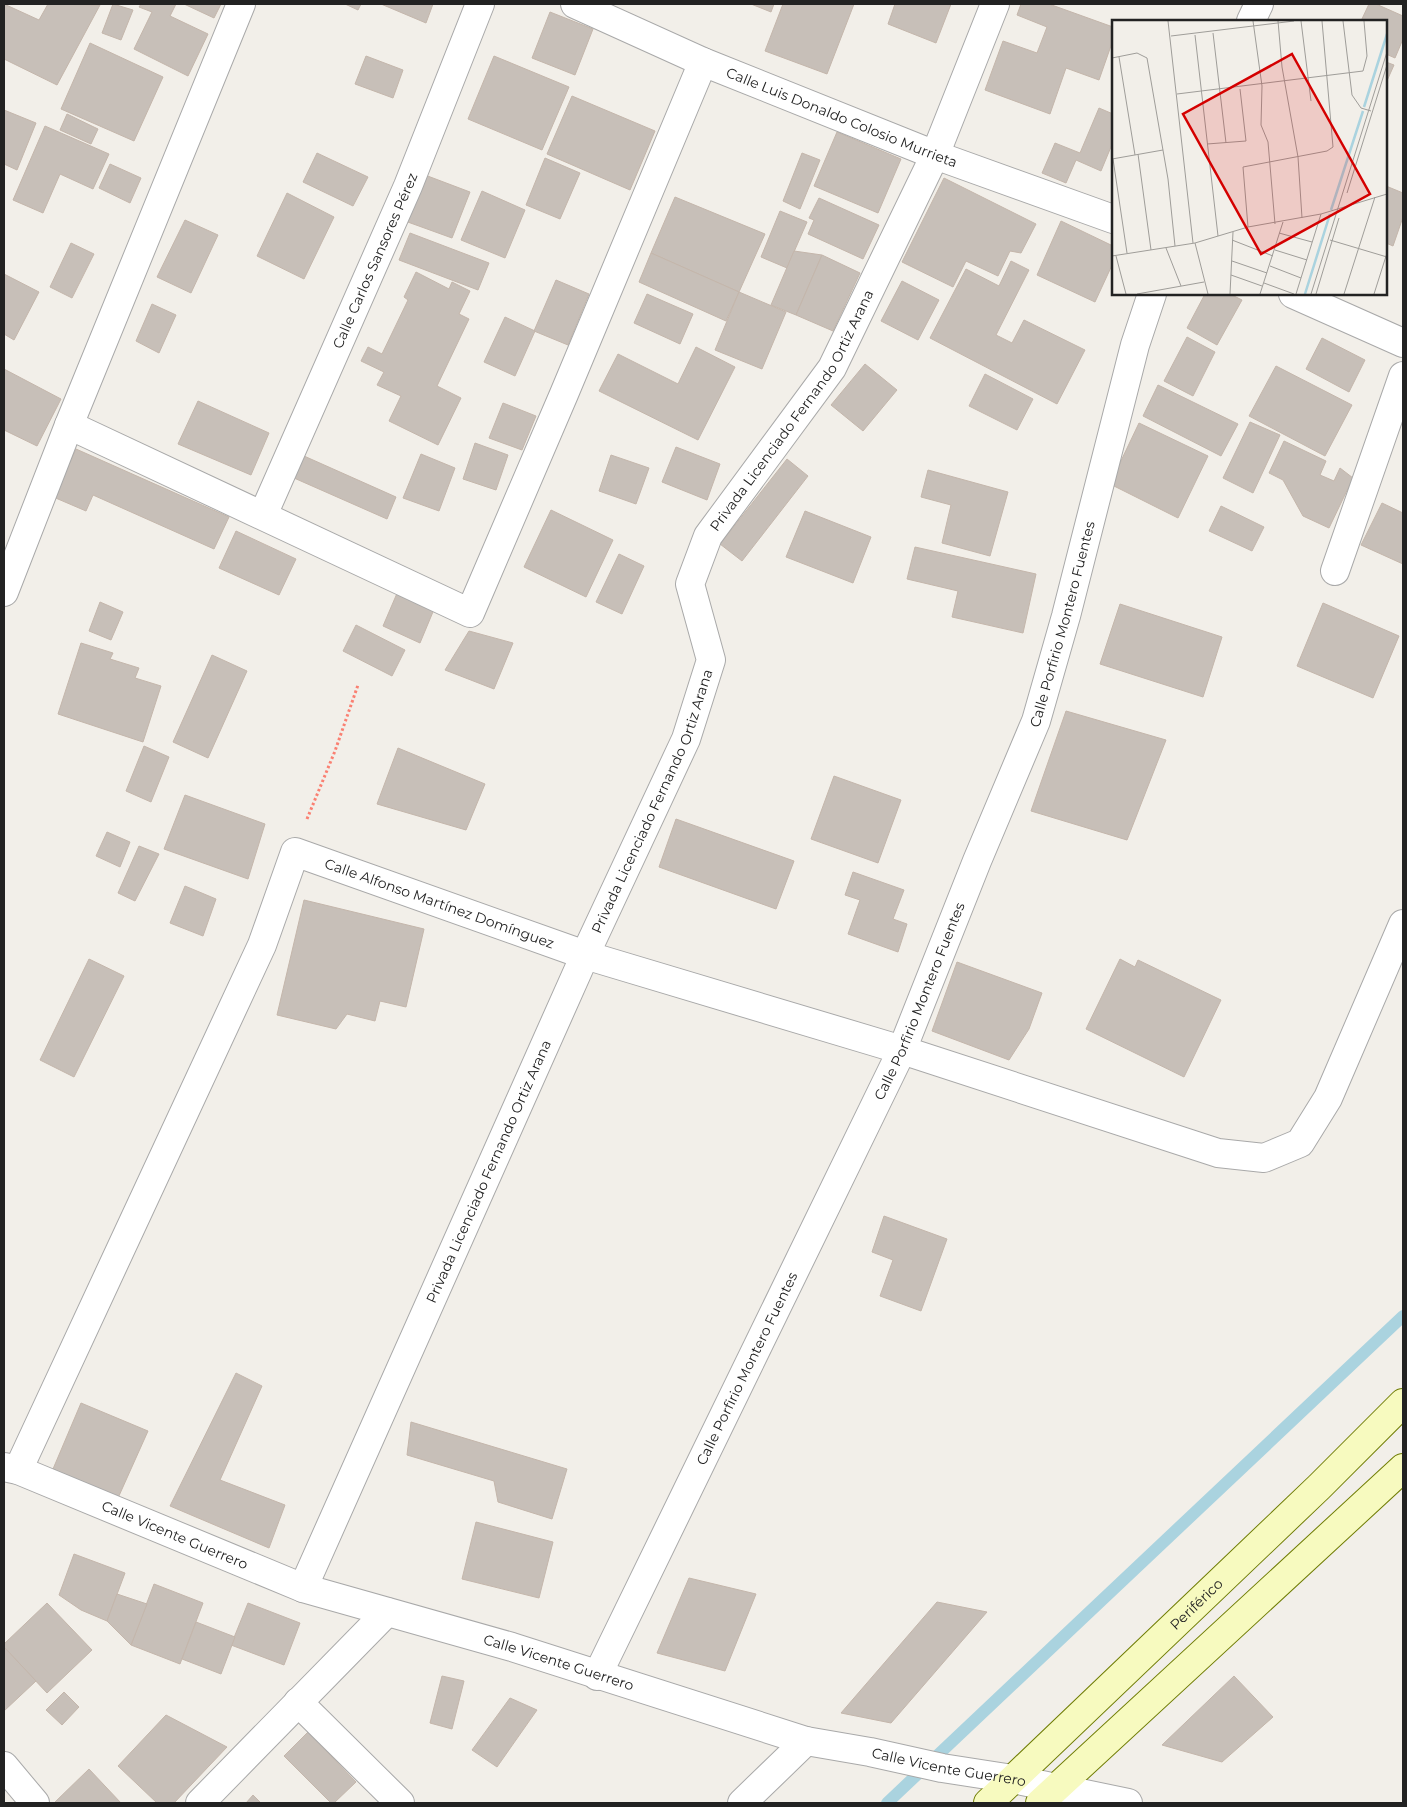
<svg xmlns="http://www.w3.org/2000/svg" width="1407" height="1807" font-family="Montserrat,sans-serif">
<rect width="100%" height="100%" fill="#f2efe9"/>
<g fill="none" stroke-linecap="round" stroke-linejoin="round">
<polyline stroke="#aad3df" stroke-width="12" points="887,1803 1403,1316"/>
</g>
<g fill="#c7bfb8" stroke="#c4b6ab">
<polygon points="4,4 39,20 48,4 100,5 57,85 4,59"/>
<polygon points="113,4 133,10 121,40 102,33"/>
<polygon points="141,4 176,4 170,16 208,34 188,76 134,49 152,12 139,7"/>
<polygon points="184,4 221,4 214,18"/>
<polygon points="345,4 361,4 358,10"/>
<polygon points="381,4 433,4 426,23"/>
<polygon points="751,4 774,4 771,12"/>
<polygon points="783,4 854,4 827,74 765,51"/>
<polygon points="895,4 951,4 936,43 888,24"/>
<polygon points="1021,4 1049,4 1113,27 1113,40 1099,80 1066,68 1050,114 985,90 1003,41 1037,53 1047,27 1017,15"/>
<polygon points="1369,4 1376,4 1403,16 1403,39 1395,58 1386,54 1386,21 1361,21"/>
<polygon points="550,12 593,29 575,75 532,58"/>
<polygon points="90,43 163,77 134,141 61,109"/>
<polygon points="366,56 403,70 393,98 355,84"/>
<polygon points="494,56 569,87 542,150 468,119"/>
<polygon points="1386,62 1394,65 1386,83"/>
<polygon points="572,96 655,131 630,190 547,154"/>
<polygon points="1099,108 1113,114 1113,142 1101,171 1076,160 1066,183 1042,173 1055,143 1080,153"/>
<polygon points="4,110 36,123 17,170 4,164"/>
<polygon points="67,114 98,129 91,144 60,130"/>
<polygon points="45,126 109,154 93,189 60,174 43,213 13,200"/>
<polygon points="837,132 901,159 878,213 814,186"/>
<polygon points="317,153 368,177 353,206 303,182"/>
<polygon points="802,153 820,160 800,209 783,201"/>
<polygon points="545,158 580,173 560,219 526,205"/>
<polygon points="110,164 141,178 130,203 99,188"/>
<polygon points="425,175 470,192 452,238 405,221"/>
<polygon points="944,178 1036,224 1021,253 1010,251 998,276 966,261 953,287 902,262"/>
<polygon points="1386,186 1403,193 1403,217 1393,246 1386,243"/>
<polygon points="482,191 525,210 505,258 461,240"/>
<polygon points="287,193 334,217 304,279 257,256"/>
<polygon points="675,197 765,234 739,292 651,253"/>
<polygon points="819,198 879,225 863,259 808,234 814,220 809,218"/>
<polygon points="780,211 807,222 787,268 761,257"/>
<polygon points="185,220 218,235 191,293 157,277"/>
<polygon points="1061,221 1113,246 1113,263 1095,302 1037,275"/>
<polygon points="410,233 489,263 478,290 399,260"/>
<polygon points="71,243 94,254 72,298 50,287"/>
<polygon points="794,251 822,255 796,315 771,305"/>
<polygon points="651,253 739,292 726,321 639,282"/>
<polygon points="822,255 860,273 833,331 796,315"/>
<polygon points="1011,261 1029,270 996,335 1012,343 1024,320 1085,350 1057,404 930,338 966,269 999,286"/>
<polygon points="416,272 449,289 452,282 470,291 459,314 469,319 437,386 461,398 438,445 389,421 401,396 377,385 384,372 361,361 368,347 382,354 408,300 404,297"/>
<polygon points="4,274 39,292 14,340 4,334"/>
<polygon points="556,280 589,294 568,345 534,331"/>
<polygon points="902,281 939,300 918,340 881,321"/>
<polygon points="739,292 786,312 762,369 715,350"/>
<polygon points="647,294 693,314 680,344 634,323"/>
<polygon points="1205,294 1230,294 1242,300 1217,345 1187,328"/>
<polygon points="152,304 176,315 159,353 136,341"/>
<polygon points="505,317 535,331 515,376 484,362"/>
<polygon points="1187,337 1215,352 1193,396 1164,381"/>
<polygon points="1322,338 1365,360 1349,392 1306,369"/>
<polygon points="696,347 735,367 698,440 599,391 618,354 678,384"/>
<polygon points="865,364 897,390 863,431 831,405"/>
<polygon points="1276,366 1352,405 1325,456 1249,416"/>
<polygon points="4,369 61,399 37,446 4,430"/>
<polygon points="985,374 1033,399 1017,430 969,406"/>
<polygon points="1158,385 1238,424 1221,456 1143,416"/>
<polygon points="198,401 269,433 251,475 178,444"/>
<polygon points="503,403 536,416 522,450 489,438"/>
<polygon points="1250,422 1280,435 1253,493 1223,478"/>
<polygon points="1139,423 1208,456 1178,518 1110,484"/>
<polygon points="1284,441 1326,461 1320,475 1334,481 1340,468 1353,478 1329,528 1303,516 1283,480 1269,473"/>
<polygon points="475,443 508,455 496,490 463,479"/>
<polygon points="676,447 720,464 707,500 662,482"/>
<polygon points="76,449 229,517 214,549 93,495 86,511 51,496 62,472 65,473"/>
<polygon points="421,454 455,468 439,511 403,498"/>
<polygon points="611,455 649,468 636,504 599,491"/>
<polygon points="304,456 396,497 387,519 294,478"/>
<polygon points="787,459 808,476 742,561 720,544"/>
<polygon points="928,470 1008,492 990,556 942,543 951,505 921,497"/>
<polygon points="1382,503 1403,513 1403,564 1361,545"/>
<polygon points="1221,506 1264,527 1252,551 1209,531"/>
<polygon points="551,510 613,540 586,597 524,567"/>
<polygon points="805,511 871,537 853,583 786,557"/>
<polygon points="236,531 296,559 279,595 219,568"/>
<polygon points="915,547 1036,574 1023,633 952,617 958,591 907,579"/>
<polygon points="619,554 644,566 622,614 596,602"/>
<polygon points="398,591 435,607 420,643 383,626"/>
<polygon points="100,602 123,612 111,640 89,631"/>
<polygon points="1323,603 1399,636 1373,698 1297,666"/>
<polygon points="1120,604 1222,637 1203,697 1100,664"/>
<polygon points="356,625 405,650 392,676 343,651"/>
<polygon points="469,631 513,643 494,689 445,670"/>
<polygon points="81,643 113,653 110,659 139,668 135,678 161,686 143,742 58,714"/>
<polygon points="212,655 247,671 208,758 173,742"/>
<polygon points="1066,711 1166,740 1127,840 1031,811"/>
<polygon points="144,746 169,757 151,802 126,791"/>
<polygon points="398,748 485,784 466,830 377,804"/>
<polygon points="834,776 901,800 878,863 811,839"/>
<polygon points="185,795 265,824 248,879 164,849"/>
<polygon points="676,819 794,861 776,909 659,867"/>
<polygon points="107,832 130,842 120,867 96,856"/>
<polygon points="139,846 159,854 135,901 118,893"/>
<polygon points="853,872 904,890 893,919 907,924 898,952 848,934 860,900 845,895"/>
<polygon points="185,886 216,899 203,936 170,923"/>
<polygon points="304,900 424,929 406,1007 380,1001 375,1021 347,1014 336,1029 277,1015"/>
<polygon points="89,959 124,976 74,1077 40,1060"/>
<polygon points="1120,959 1135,967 1138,960 1221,1000 1184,1077 1086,1029"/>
<polygon points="957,962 1042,993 1029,1029 1009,1060 932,1031"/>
<polygon points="884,1216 947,1239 921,1311 880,1296 893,1260 872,1252"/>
<polygon points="236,1373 262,1386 220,1480 285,1505 269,1548 170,1506"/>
<polygon points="81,1403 148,1431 118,1498 53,1469"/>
<polygon points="411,1422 567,1469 552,1519 498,1502 494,1481 407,1455"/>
<polygon points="476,1522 553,1542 539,1598 462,1579"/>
<polygon points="74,1554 125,1573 107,1621 81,1610 59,1595"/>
<polygon points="689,1578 756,1594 725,1671 657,1653"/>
<polygon points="154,1584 203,1603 180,1664 131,1645"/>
<polygon points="117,1594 147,1604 131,1645 107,1621"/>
<polygon points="937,1602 987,1612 891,1723 841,1713"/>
<polygon points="47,1603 92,1650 47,1693 4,1647 4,1644"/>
<polygon points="248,1603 300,1623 284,1665 231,1645"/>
<polygon points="196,1622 235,1637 221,1674 182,1659"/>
<polygon points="4,1647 36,1681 4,1711"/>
<polygon points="442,1676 464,1681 452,1729 430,1723"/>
<polygon points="1234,1676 1273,1717 1222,1762 1162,1745"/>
<polygon points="64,1692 79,1707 62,1725 46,1710"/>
<polygon points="510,1698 537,1710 497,1767 472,1750"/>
<polygon points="166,1715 227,1747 174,1803 157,1803 118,1766"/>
<polygon points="308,1732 356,1782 334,1803 331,1803 284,1756"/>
<polygon points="89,1769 121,1803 54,1803"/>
<polygon points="253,1795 261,1803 246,1803"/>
</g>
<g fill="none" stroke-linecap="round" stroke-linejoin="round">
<defs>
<g id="minor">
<path id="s1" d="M575,4l128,58 232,93 178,64"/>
<polyline points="1251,21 1259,4"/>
<polyline points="1293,294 1403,343"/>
<polyline points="69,425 470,613 564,394 703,62"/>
<path id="s2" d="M263,515l145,-329 72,-182"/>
<polyline points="1335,571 1403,376"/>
<polyline points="4,592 69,425 241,4"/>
<path id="s3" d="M4,1467l14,3 285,118 209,59 294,94 64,11 72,16 71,11 115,24"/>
<path id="s4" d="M18,1470l244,-525 33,-93 290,103 317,95 316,103 46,5 36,-15 28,-45 75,-174"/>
<path id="s5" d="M303,1588l282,-633 101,-216 25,-79 -21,-76 18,-48 124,-168 103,-213 60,-151"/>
<path id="s6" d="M597,1676l305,-626 75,-189 59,-140 30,-105 69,-271 17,-51"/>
<polyline points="298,1702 400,1803"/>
<polyline points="4,1766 35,1803"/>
<polyline points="200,1803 387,1612"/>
<polyline points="742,1803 806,1741"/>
</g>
<g id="secondary">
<path id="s7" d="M988,1803l331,-316 84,-84"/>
<polyline points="1040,1803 1403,1468"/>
</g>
</defs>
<use href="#minor" stroke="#a9a9a9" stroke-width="30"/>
<use href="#secondary" stroke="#707d05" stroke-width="30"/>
<polyline stroke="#fa8072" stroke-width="3" stroke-dasharray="2.5 2.5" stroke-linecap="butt" points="307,819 335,751 358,685"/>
<use href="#minor" stroke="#fff" stroke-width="28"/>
<use href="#secondary" stroke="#f7fabf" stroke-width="28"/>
</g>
<g text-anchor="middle" stroke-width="4" stroke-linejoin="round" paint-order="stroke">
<g font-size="14" fill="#222" stroke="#fff">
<text dy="5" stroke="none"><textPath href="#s1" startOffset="290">Calle Luis Donaldo Colosio Murrieta</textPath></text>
<text dy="5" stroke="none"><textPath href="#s2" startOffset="278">Calle Carlos Sansores Pérez</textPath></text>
<text dy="5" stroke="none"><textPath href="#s5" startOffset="1296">Privada Licenciado Fernando Ortiz Arana</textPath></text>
<text dy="5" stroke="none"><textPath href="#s6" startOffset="1152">Calle Porfirio Montero Fuentes</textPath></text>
<text dy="5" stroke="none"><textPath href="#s5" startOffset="861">Privada Licenciado Fernando Ortiz Arana</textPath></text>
<text dy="5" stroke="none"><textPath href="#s4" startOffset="831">Calle Alfonso Martínez Domínguez</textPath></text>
<text dy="5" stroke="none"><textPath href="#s6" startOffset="748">Calle Porfirio Montero Fuentes</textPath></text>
<text dy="5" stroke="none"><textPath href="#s5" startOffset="456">Privada Licenciado Fernando Ortiz Arana</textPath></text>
<text dy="5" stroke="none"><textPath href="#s6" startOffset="342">Calle Porfirio Montero Fuentes</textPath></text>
<text dy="5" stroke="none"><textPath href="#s3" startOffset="184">Calle Vicente Guerrero</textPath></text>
<text dy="5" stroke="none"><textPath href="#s7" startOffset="288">Periférico</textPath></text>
<text dy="5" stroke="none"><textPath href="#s3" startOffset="589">Calle Vicente Guerrero</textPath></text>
<text dy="5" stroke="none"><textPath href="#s3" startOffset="994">Calle Vicente Guerrero</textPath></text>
</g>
</g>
<g transform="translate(1112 20)">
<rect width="275" height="275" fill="#f2efe9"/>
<path fill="none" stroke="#aad3df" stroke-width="2.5" d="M252,87l23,-73M219,190l32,-99M193,274l25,-80"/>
<path fill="none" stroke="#9f9d99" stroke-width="1" d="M56,1l25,222M141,1l9,65 -1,39 7,17 7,82M166,1l4,46 16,90 4,61M189,1l10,80M231,1l9,74 9,13 10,3M101,13l13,110M83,15l23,201M59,16l123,-15M7,37l16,98M0,38l25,-5 10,5 21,121 7,67M65,74l186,-23 4,-15 -3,-35M95,124l39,-3 -6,-52M26,134l13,96M0,139l51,-9M1,139l14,94M235,173l40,-128M136,207l-5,-60 84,-16 6,-4 -11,-126M167,213l33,9M120,220l41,16M218,220l57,17M83,223l13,51M54,228l15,38M163,230l32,10M0,236l83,-13 53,-16 73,-13 66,-20M4,236l10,38M120,241l35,12M158,246l31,12M119,255l31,11M152,263l30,11M25,274l67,-12M118,274l3,-62M148,274l23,-72M184,274l25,-80M199,274l76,-242M204,274l23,-76M232,274l31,-97M262,274l13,-41"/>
<path fill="#d40000" fill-opacity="0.15" stroke="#d40000" stroke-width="2.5" d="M180,34l78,140 -109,60 -78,-140z"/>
<rect width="275" height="275" fill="none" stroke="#222" stroke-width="2.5"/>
</g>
<rect width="1407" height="1807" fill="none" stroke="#222222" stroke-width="10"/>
</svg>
